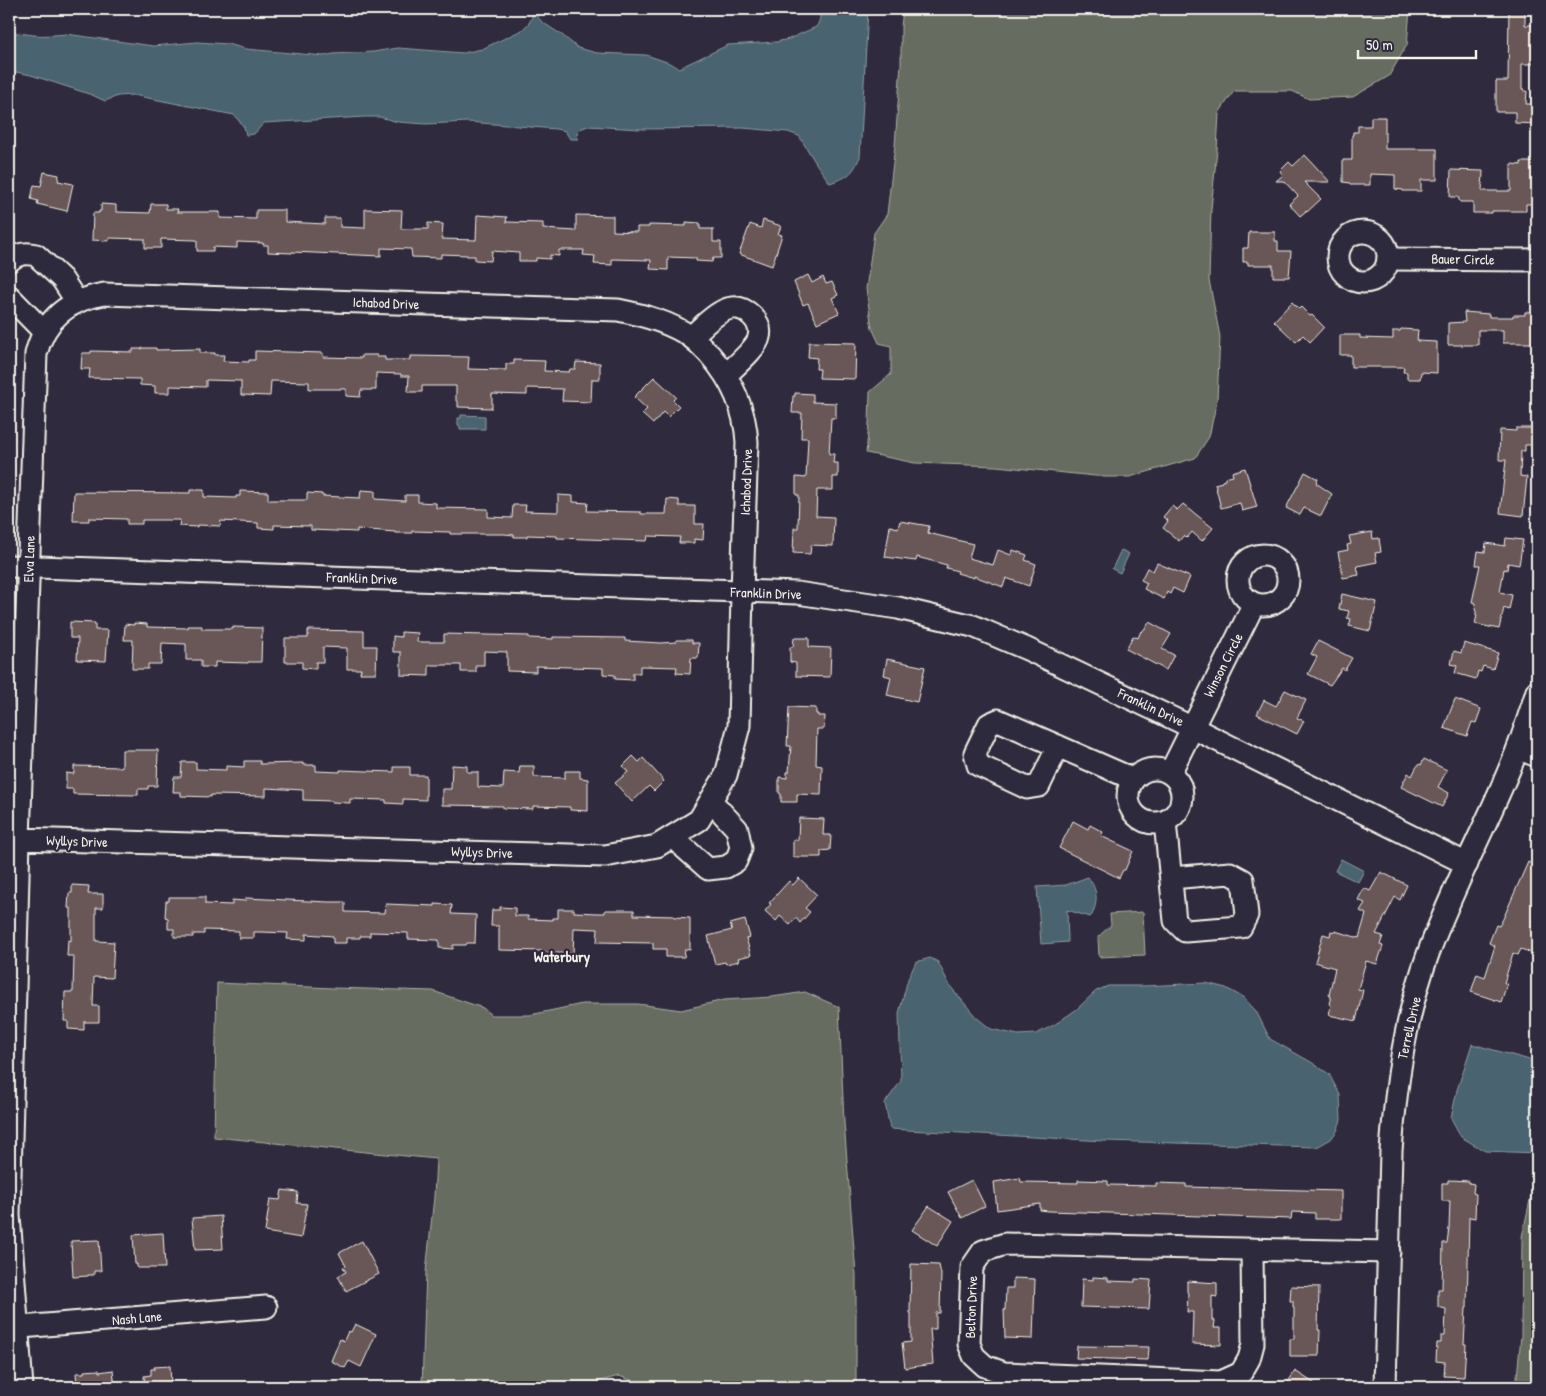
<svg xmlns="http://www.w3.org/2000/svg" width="1546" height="1396" font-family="'Patrick Hand',sans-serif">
<rect width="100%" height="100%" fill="#2f2a3d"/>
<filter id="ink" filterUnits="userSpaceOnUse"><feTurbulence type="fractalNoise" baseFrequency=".02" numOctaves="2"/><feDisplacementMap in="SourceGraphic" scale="10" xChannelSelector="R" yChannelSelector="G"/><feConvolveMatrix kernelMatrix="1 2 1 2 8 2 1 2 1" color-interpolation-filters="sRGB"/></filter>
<g filter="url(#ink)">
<g fill="#666d60" stroke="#adafa4">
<polygon points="903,9 1410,9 1407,45 1389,76 1353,97 1309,99 1292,91 1234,91 1219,113 1217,150 1211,209 1209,280 1220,337 1217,400 1209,437 1195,458 1130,477 1105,477 996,466 915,463 866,453 869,424 870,392 891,374 891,346 879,343 872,328 866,289 874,233 887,214 895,145 901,64 901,27"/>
<polygon points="1143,912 1145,955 1099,957 1098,937 1111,925 1110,914"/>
<polygon points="217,983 333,988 433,991 483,1008 491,1015 530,1015 582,1004 638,1004 681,1010 724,1000 772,997 805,992 839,1007 844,1122 856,1275 856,1387 652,1387 619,1376 586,1385 585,1387 422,1387 426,1272 434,1197 436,1159 214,1137"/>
<polygon points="1537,1171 1537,1387 1516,1387 1521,1336 1522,1237 1533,1186"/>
</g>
<g fill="#4a6371" stroke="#8e9ca1">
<path d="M532,9h5v7l5,6 20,13 16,13 19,5 49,2 21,7 12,6 49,-23 48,-3 13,-3 27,-12c4,-5 5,-12 3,-18h49l-8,148c-8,18 -12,20 -30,26l-13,-18 -18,-29 -11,-4 -45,-4 -103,1 -52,-3 -8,3 -3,3 1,7h-8l-5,-8 -9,-2 -88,-7 -42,2 -28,-2 -18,-5h-16l-100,6 -10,11 -8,1 -2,-8 -10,-12 -101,-20 -15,1 -13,5 -13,-6 -61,-20 -15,-3 -7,2v-41c8,-1 16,1 24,2 11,1 22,0 33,-1l87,12 44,-4 31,2 18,5 78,7 9,-2 40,-2 25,-4 65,5 19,-4 40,-19 7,-7 3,-6z"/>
<polygon points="461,415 485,416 485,429 460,429 460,426 458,425 458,418 461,418"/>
<polygon points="1121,550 1129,554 1120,573 1112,569"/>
<polygon points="1341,859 1364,871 1358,882 1335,871"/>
<path d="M1088,877c10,13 10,24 4,38l-2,2 -23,-7 1,32 -27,2 -4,-57 29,-2z"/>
<polygon points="930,958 938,962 950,986 976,1017 991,1029 1018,1035 1036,1034 1054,1025 1077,1009 1096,991 1108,986 1143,986 1206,983 1226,988 1244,998 1256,1011 1270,1039 1311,1062 1329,1074 1340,1095 1341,1120 1337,1131 1331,1139 1317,1147 1104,1141 890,1129 885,1103 901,1081 899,1013 908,979 916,962"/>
<polygon points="1472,1044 1537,1062 1537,1153 1485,1151 1461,1137 1451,1118 1457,1090"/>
</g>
<g fill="#695757" stroke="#f4f1e8">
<polygon points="1509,9 1525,9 1525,25 1537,25 1537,43 1536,43 1536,55 1534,55 1534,64 1522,64 1522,89 1524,89 1524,91 1527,91 1526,104 1537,104 1537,124 1515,123 1515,112 1496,112 1496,81 1508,81"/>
<polygon points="1371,117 1385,117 1385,149 1437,149 1437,180 1421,180 1421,191 1403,191 1403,190 1395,189 1395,175 1370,174 1370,185 1350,185 1350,183 1343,182 1343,160 1352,160 1352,135 1353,135 1353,132 1358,132 1358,126 1371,126"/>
<polygon points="1305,155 1330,182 1304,182 1321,199 1307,212 1306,211 1300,216 1289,204 1298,196 1284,181 1276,181 1283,175 1280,171 1289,162 1293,166"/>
<polygon points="1521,162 1535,162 1535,165 1537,165 1537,204 1526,204 1526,211 1492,211 1492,213 1473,213 1473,202 1460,202 1458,197 1450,197 1451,170 1483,171 1482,191 1511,191 1511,164 1521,165"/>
<polygon points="44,172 59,175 58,181 73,184 67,211 37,204 38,201 31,199 34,185 41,186"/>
<polygon points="101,204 116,205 116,212 150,213 151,204 166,204 166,209 178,209 177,212 220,212 220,218 256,219 256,210 285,210 285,222 325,224 325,218 340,218 340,227 365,228 365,209 402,210 401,229 428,229 428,223 443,224 442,239 476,240 477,215 507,217 506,222 543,223 543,229 576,231 576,215 613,216 613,231 637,232 637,227 649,227 649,225 686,226 686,222 700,223 700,229 713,229 713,242 721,242 721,258 713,258 712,262 696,261 696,258 668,257 668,270 650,269 651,260 612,259 612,265 594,264 595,256 583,255 584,250 559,250 559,256 550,255 550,259 536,258 536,261 519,261 519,253 492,251 491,261 475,260 475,256 467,256 467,255 441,254 441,258 412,257 411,249 381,248 381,256 292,252 292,253 268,252 268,245 263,245 263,243 237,242 237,248 213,247 213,251 197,251 197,240 161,239 161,248 145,248 145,239 109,238 109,241 92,240 93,213 99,213 99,211 101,211"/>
<polygon points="763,220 781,226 778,234 782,235 772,266 739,254 750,224 761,228"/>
<polygon points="1249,232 1275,232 1275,241 1278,241 1278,251 1291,251 1289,277 1273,277 1273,265 1248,265 1248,262 1243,262 1243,248 1248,248"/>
<polygon points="808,275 812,283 823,277 826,284 832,282 838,295 832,298 839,313 817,323 808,303 803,305 794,282"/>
<polygon points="1292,302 1299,309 1301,307 1310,316 1312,315 1324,327 1310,342 1303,335 1296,342 1274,321"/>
<polygon points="1464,312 1489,314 1489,317 1513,317 1513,315 1525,315 1525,312 1537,312 1537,332 1533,332 1533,343 1503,343 1503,330 1478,330 1478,345 1448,345 1448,323 1465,322"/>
<polygon points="1401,329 1418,330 1417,341 1437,342 1437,373 1421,372 1420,379 1407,379 1407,372 1403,372 1404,367 1351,367 1351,355 1340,355 1340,335 1360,335 1360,338 1393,339 1393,331 1400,331"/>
<polygon points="809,342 856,343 855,379 819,378 820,369 816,369 817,358 808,357"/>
<polygon points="142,348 156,348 156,350 200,349 200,353 215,353 215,355 224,355 223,361 249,362 249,360 255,360 255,351 323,353 323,357 362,358 362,355 377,355 377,357 385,357 385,360 410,360 410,356 469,357 468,369 506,370 506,364 514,364 514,360 545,361 544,371 569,372 570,369 575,369 576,362 600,363 600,379 592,379 591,402 562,401 563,389 527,388 527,395 492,394 492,408 458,407 458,401 456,401 456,386 422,386 422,392 408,392 409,376 401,376 401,374 376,373 376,390 361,390 360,397 346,396 346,389 309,389 309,382 271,381 270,396 241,395 241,381 206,380 206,387 170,386 170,393 155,393 155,386 140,385 140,379 89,378 90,369 81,369 82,353 91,353 91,351 133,352 133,349 142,349"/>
<polygon points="654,377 676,397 673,400 679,406 668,417 663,412 653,424 642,414 647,409 634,397"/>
<polygon points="795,393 813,394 813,402 836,403 836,418 831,418 829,454 834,454 833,463 838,463 838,477 833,477 833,490 817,490 816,516 834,517 833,546 811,545 810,554 793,553 794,528 798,528 799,495 796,495 796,477 806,478 808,438 801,438 802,413 792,413 793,396 795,396"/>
<polygon points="1516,428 1533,428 1533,445 1525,445 1525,451 1521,451 1520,476 1527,477 1523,516 1500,513 1506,460 1499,460 1500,430 1516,431"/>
<polygon points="1245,468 1257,507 1242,511 1240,503 1221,508 1215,484 1222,482 1222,481 1225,480 1225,478 1233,476 1232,472"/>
<polygon points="1305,472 1318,479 1316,483 1332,494 1321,516 1304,508 1300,515 1286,508"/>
<polygon points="190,490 204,490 204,497 236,498 236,496 240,496 240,491 268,492 268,500 307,500 307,493 322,494 322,496 360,498 361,490 375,491 375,499 405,501 405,495 418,495 418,502 436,503 436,508 488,509 488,517 512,518 513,505 526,505 525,511 558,512 558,495 573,496 573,502 588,503 587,511 641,512 641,514 666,514 667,499 679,500 679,506 695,506 695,524 704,524 703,540 694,539 694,543 679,543 680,537 648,536 647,541 557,538 557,536 527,535 527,537 514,537 514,535 504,534 450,534 450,532 412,531 412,533 395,533 395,532 357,529 357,532 311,530 311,526 274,525 274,529 258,528 258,523 221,521 220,526 197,525 197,527 179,526 180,520 142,520 142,524 127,524 127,519 89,518 89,521 73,521 74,492 190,493"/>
<polygon points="1183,504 1213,528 1202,541 1192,532 1187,538 1184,535 1179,541 1163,528 1168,521 1163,517 1172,506 1177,510"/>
<polygon points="900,521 929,526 928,533 973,544 969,558 993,565 998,550 1011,555 1013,550 1027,555 1025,560 1036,564 1029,586 1006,578 1003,587 974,576 974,578 957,573 958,571 946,568 947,565 917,557 916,561 885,557 890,526 898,528"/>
<polygon points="1372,532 1373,539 1379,538 1381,552 1375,553 1377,562 1357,566 1359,575 1343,578 1338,552 1348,550 1347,545 1351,544 1349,536"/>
<polygon points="1506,538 1523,540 1519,565 1508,563 1507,570 1504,569 1500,592 1512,595 1509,610 1504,608 1499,629 1475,624 1477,615 1476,615 1476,611 1475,610 1476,603 1472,602 1480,565 1476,565 1478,551 1485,552 1486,543 1505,546"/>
<polygon points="1157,563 1190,577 1183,593 1173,588 1170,594 1167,592 1164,599 1144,589 1147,583 1141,580 1147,568 1153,571"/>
<polygon points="1342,594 1377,602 1370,631 1349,626 1351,619 1347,618 1349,611 1339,609"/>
<polygon points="70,622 95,623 95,630 108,630 106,661 77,660 78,638 70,638"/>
<polygon points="1149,622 1171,634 1162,649 1174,655 1166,670 1126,649 1133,636 1138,638 1141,631 1142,632 1145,628 1146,628"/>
<polygon points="134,623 147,624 147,627 188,628 188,626 202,626 202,629 233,629 233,627 262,628 261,662 248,662 248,663 215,662 215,667 201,667 201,660 186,660 186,644 162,643 161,664 148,664 148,669 132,669 133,640 124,640 125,624 134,625"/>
<polygon points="308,630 364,631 364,646 377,646 376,673 360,673 361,669 347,669 347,648 323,647 323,662 316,662 316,669 302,668 302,662 285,662 285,638 308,638"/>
<polygon points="401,632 418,633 417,642 444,642 444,634 529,636 529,638 553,639 553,637 625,638 625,641 661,643 676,642 676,640 692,640 692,643 699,643 698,658 691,658 690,674 676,673 677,667 640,666 640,673 633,673 633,680 615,679 615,675 603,674 603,668 536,666 536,672 507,671 507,652 484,651 484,665 476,665 476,672 461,672 461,665 429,665 429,676 401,675 401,652 393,652 393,636 401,637"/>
<polygon points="794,638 809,638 809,647 831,648 830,677 796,676 796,663 790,662 790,647 793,647"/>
<polygon points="1318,641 1352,658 1345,670 1342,668 1330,685 1308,674 1317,657 1311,654"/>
<polygon points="1464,643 1498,653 1493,669 1483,666 1481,672 1478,671 1476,679 1455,673 1457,666 1451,664 1454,651 1461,653"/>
<polygon points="887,659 925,667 917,702 887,695 891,677 884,675"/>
<polygon points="1285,690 1306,700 1297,718 1304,721 1297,734 1257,714 1264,700 1276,706"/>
<polygon points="1455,699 1481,709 1476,723 1472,722 1467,736 1444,728"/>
<polygon points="789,707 816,708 816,714 818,714 818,716 825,716 824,729 817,729 816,765 822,766 821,795 797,794 797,802 781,802 781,794 779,793 779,777 787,778 787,772 789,772 791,746 787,746"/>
<polygon points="122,750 158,750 157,786 148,786 148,789 138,789 138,795 73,794 73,789 66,789 66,773 74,774 74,766 122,767"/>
<polygon points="633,756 639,762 643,758 664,781 654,791 649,786 632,802 615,783 628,772 623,766"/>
<polygon points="1424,759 1447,770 1438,787 1449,793 1442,807 1401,787 1408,773 1412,776 1416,768 1419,764 1421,765"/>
<polygon points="244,761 260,761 260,764 303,763 303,765 316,765 316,771 340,772 340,770 394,772 394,767 410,767 410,775 426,775 426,800 403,799 403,804 386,803 386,800 350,799 350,803 332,802 332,801 303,800 303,790 266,788 266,796 211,795 211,797 181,796 181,792 173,792 174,777 181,777 182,762 196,762 196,769 226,770 226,766 244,767"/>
<polygon points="452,765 467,766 467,772 478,772 478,787 503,788 504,772 519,773 520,766 534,766 534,777 565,778 565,771 580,771 580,778 588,779 588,811 570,810 570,807 533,806 533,809 503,808 503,806 442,805 442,789 451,789"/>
<polygon points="799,818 824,819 823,835 831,835 830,850 821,851 821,857 793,857 793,840 798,840"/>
<polygon points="1073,821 1088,829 1090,825 1103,832 1101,836 1133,851 1125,870 1123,870 1119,878 1059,848"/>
<polygon points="1528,862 1537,866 1537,913 1530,930 1537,933 1537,945 1534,954 1521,949 1518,955 1513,953 1504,983 1507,984 1501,1002 1471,992 1477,974 1485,977 1495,946 1489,943 1496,925 1499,926 1503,919"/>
<polygon points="1381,872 1407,885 1400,900 1395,897 1376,934 1383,936 1380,945 1383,946 1377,964 1366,961 1358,989 1363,990 1356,1021 1329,1015 1331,1005 1329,1004 1331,996 1329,995 1335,968 1315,962 1323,934 1330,936 1331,931 1335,932 1335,931 1359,938 1366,914 1360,911 1365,903 1358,900 1364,888 1370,891"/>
<polygon points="799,878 817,895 805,908 810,912 800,923 796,918 790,925 780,916 776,921 765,911 771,904 769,903 789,881 793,885"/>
<polygon points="72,885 89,886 88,894 103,894 103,908 96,908 96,941 114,942 112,978 94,977 93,1006 99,1006 99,1022 84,1022 84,1030 68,1029 68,1021 64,1021 65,992 73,992 74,956 67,956 68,940 71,941 71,908 68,908 69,893 72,893"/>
<polygon points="169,897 205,897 205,904 232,905 232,900 245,901 246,898 328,902 345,902 345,912 385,913 386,904 435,906 435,904 452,905 451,914 476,915 475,943 467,943 466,945 453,945 453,949 439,948 439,940 408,939 408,933 370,932 370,936 360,936 360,938 346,938 346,943 333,943 333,936 306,934 306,940 287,939 288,933 261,932 254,932 254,938 239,938 239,931 204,930 204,934 193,934 193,937 174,937 174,929 168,929 168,918 165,917 166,901 169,901"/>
<polygon points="500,907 515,908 515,916 528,916 528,919 553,920 553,918 558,918 558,909 574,909 574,912 598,913 605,913 605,910 634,910 634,915 674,916 674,917 690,918 690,950 685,949 684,957 666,957 666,949 653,949 653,943 597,942 598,929 574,928 573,954 542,952 542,951 499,950 499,926 491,926 492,910 500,910"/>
<polygon points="745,920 750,937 746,938 751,955 738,958 739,961 726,964 725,962 715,964 708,936 732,930 730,924"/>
<polygon points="1020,1178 1021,1182 1078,1183 1078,1180 1108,1181 1108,1185 1156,1186 1156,1183 1186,1184 1186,1187 1341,1191 1341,1219 1315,1219 1315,1213 1292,1212 1291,1219 1049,1211 1040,1210 1040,1204 997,1210 994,1182"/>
<polygon points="972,1180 985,1206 962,1218 948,1192"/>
<polygon points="1448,1180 1469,1181 1469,1183 1474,1184 1473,1193 1476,1194 1475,1218 1469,1217 1467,1308 1466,1308 1464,1344 1466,1344 1464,1377 1444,1376 1445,1362 1436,1361 1437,1343 1441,1343 1441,1336 1445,1336 1446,1309 1438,1307 1438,1289 1442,1289 1443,1243 1447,1243 1449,1228 1450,1201 1442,1201 1442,1183 1448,1183"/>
<polygon points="282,1190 298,1192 297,1203 307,1204 301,1238 265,1232 270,1199 280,1200"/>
<polygon points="929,1206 953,1221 937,1246 912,1230"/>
<polygon points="221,1216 223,1249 195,1250 192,1218"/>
<polygon points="163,1233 165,1268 137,1268 137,1264 135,1264 133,1235"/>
<polygon points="99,1240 101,1271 94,1271 94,1275 88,1275 88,1276 73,1277 71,1241"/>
<polygon points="362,1241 379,1274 346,1291 338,1276 346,1272 343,1267 346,1266 339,1253"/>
<polygon points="911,1264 939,1265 941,1274 940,1313 936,1313 936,1329 930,1329 933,1364 905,1368 902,1343 911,1342 911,1313 910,1313"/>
<polygon points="1093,1277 1108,1278 1108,1281 1135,1282 1135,1279 1151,1280 1149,1309 1081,1307 1082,1279 1093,1280"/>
<polygon points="1013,1278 1035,1279 1033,1339 1005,1338 1004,1310 1005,1310 1006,1288 1013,1288"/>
<polygon points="1187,1281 1217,1283 1217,1297 1212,1296 1212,1320 1215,1321 1214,1328 1221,1328 1221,1345 1192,1344 1193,1312 1187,1312 1188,1293 1187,1292"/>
<polygon points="1291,1286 1319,1287 1318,1330 1320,1330 1319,1356 1290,1356 1290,1339 1294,1339 1294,1307 1293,1307 1293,1301 1290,1301"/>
<polygon points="355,1324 376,1334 361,1367 349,1361 345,1368 331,1361 340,1339 344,1341 348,1331 351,1332"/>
<polygon points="1077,1346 1149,1347 1148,1360 1076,1358"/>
<polygon points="170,1366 171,1387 145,1387 144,1376 151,1375 151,1369 155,1369 154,1367"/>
<polygon points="99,1370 99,1372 113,1370 115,1387 77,1387 76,1373 84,1373 84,1371"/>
<polygon points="1295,1371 1320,1387 1285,1387"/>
</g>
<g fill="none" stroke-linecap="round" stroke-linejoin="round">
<defs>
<g id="minor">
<circle cx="1363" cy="257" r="25"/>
<polyline points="1388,259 1537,260"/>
<path d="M9,261c8,-7 16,-9 27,-6l26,24 15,23"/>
<polyline points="9,296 44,332"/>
<path d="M691,337c17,-15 39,-43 61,-21 6,6 9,13 7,21 -2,11 -25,30 -33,38"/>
<circle cx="1263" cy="580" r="25"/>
<polyline points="9,566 797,593 898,608 973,626 1027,649 1191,727 1467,864"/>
<polyline points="1058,746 1039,786 1027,788 978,765 975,753 989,724 998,720 1133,779"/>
<polyline points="1518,748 1537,756"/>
<circle cx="1155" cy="796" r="27"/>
<polyline points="1170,773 1254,604"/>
<polyline points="1165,822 1175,921 1185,931 1241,927 1247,915 1243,880 1230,873 1171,878"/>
<polyline points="672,837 708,869 726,867 736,861 741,848 737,829 711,801"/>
<path d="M19,839l586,17 52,-10 42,-26 27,-45 13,-49 3,-134 5,-150c-2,-33 -15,-62 -37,-87 -6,-6 -12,-13 -19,-18 -21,-15 -48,-22 -73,-27l-514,-16c-35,6 -59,24 -68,60l-17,485 -10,376 13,172"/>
<polyline points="1252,1249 1253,1344 1249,1359 1241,1373 1221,1382 1004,1373 985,1366 974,1356 969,1344 972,1267 983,1251 1005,1244 1389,1252"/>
<polyline points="9,1328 266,1307"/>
<path d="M1385,1387l6,-236c5,-68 14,-133 37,-197 26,-71 63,-136 90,-206 7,-19 13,-38 19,-57"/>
</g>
</defs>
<use href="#minor" stroke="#f4f1e8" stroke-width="25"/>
<use href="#minor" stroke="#2f2a3d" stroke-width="21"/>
</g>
</g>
<g text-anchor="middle" stroke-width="4.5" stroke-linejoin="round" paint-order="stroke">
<g font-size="14" fill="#f4f1e8" stroke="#2f2a3d">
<text transform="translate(1463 259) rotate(1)" y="5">Bauer Circle</text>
<text transform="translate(386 303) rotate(2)" y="5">Ichabod Drive</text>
<text transform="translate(746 482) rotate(-88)" y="5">Ichabod Drive</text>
<text transform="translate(29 559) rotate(-88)" y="5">Elva Lane</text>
<text transform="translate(362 578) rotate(2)" y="5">Franklin Drive</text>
<text transform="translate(766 593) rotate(2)" y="5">Franklin Drive</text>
<text transform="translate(1223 665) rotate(-63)" y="5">Winson Circle</text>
<text transform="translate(1151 707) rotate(25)" y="5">Franklin Drive</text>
<text transform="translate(77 841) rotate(2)" y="5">Wyllys Drive</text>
<text transform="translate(482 852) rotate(2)" y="5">Wyllys Drive</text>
<text transform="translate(1409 1028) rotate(-77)" y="5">Terrell Drive</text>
<text transform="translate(971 1307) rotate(-88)" y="5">Belton Drive</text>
<text transform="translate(137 1318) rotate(-5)" y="5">Nash Lane</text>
</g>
<g font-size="15" font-weight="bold" fill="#f4f1e8" stroke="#2f2a3d">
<text x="562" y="962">Waterbury</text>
</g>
</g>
<rect width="1546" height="1396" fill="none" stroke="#2f2a3d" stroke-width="30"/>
<rect x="15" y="15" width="1516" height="1366" fill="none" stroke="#f4f1e8" stroke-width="2" filter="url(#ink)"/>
<path d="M1358 50v8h118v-8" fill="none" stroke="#f4f1e8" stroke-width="2.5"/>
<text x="1366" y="50" font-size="15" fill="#f4f1e8" stroke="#2f2a3d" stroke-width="4" paint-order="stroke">50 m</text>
</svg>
